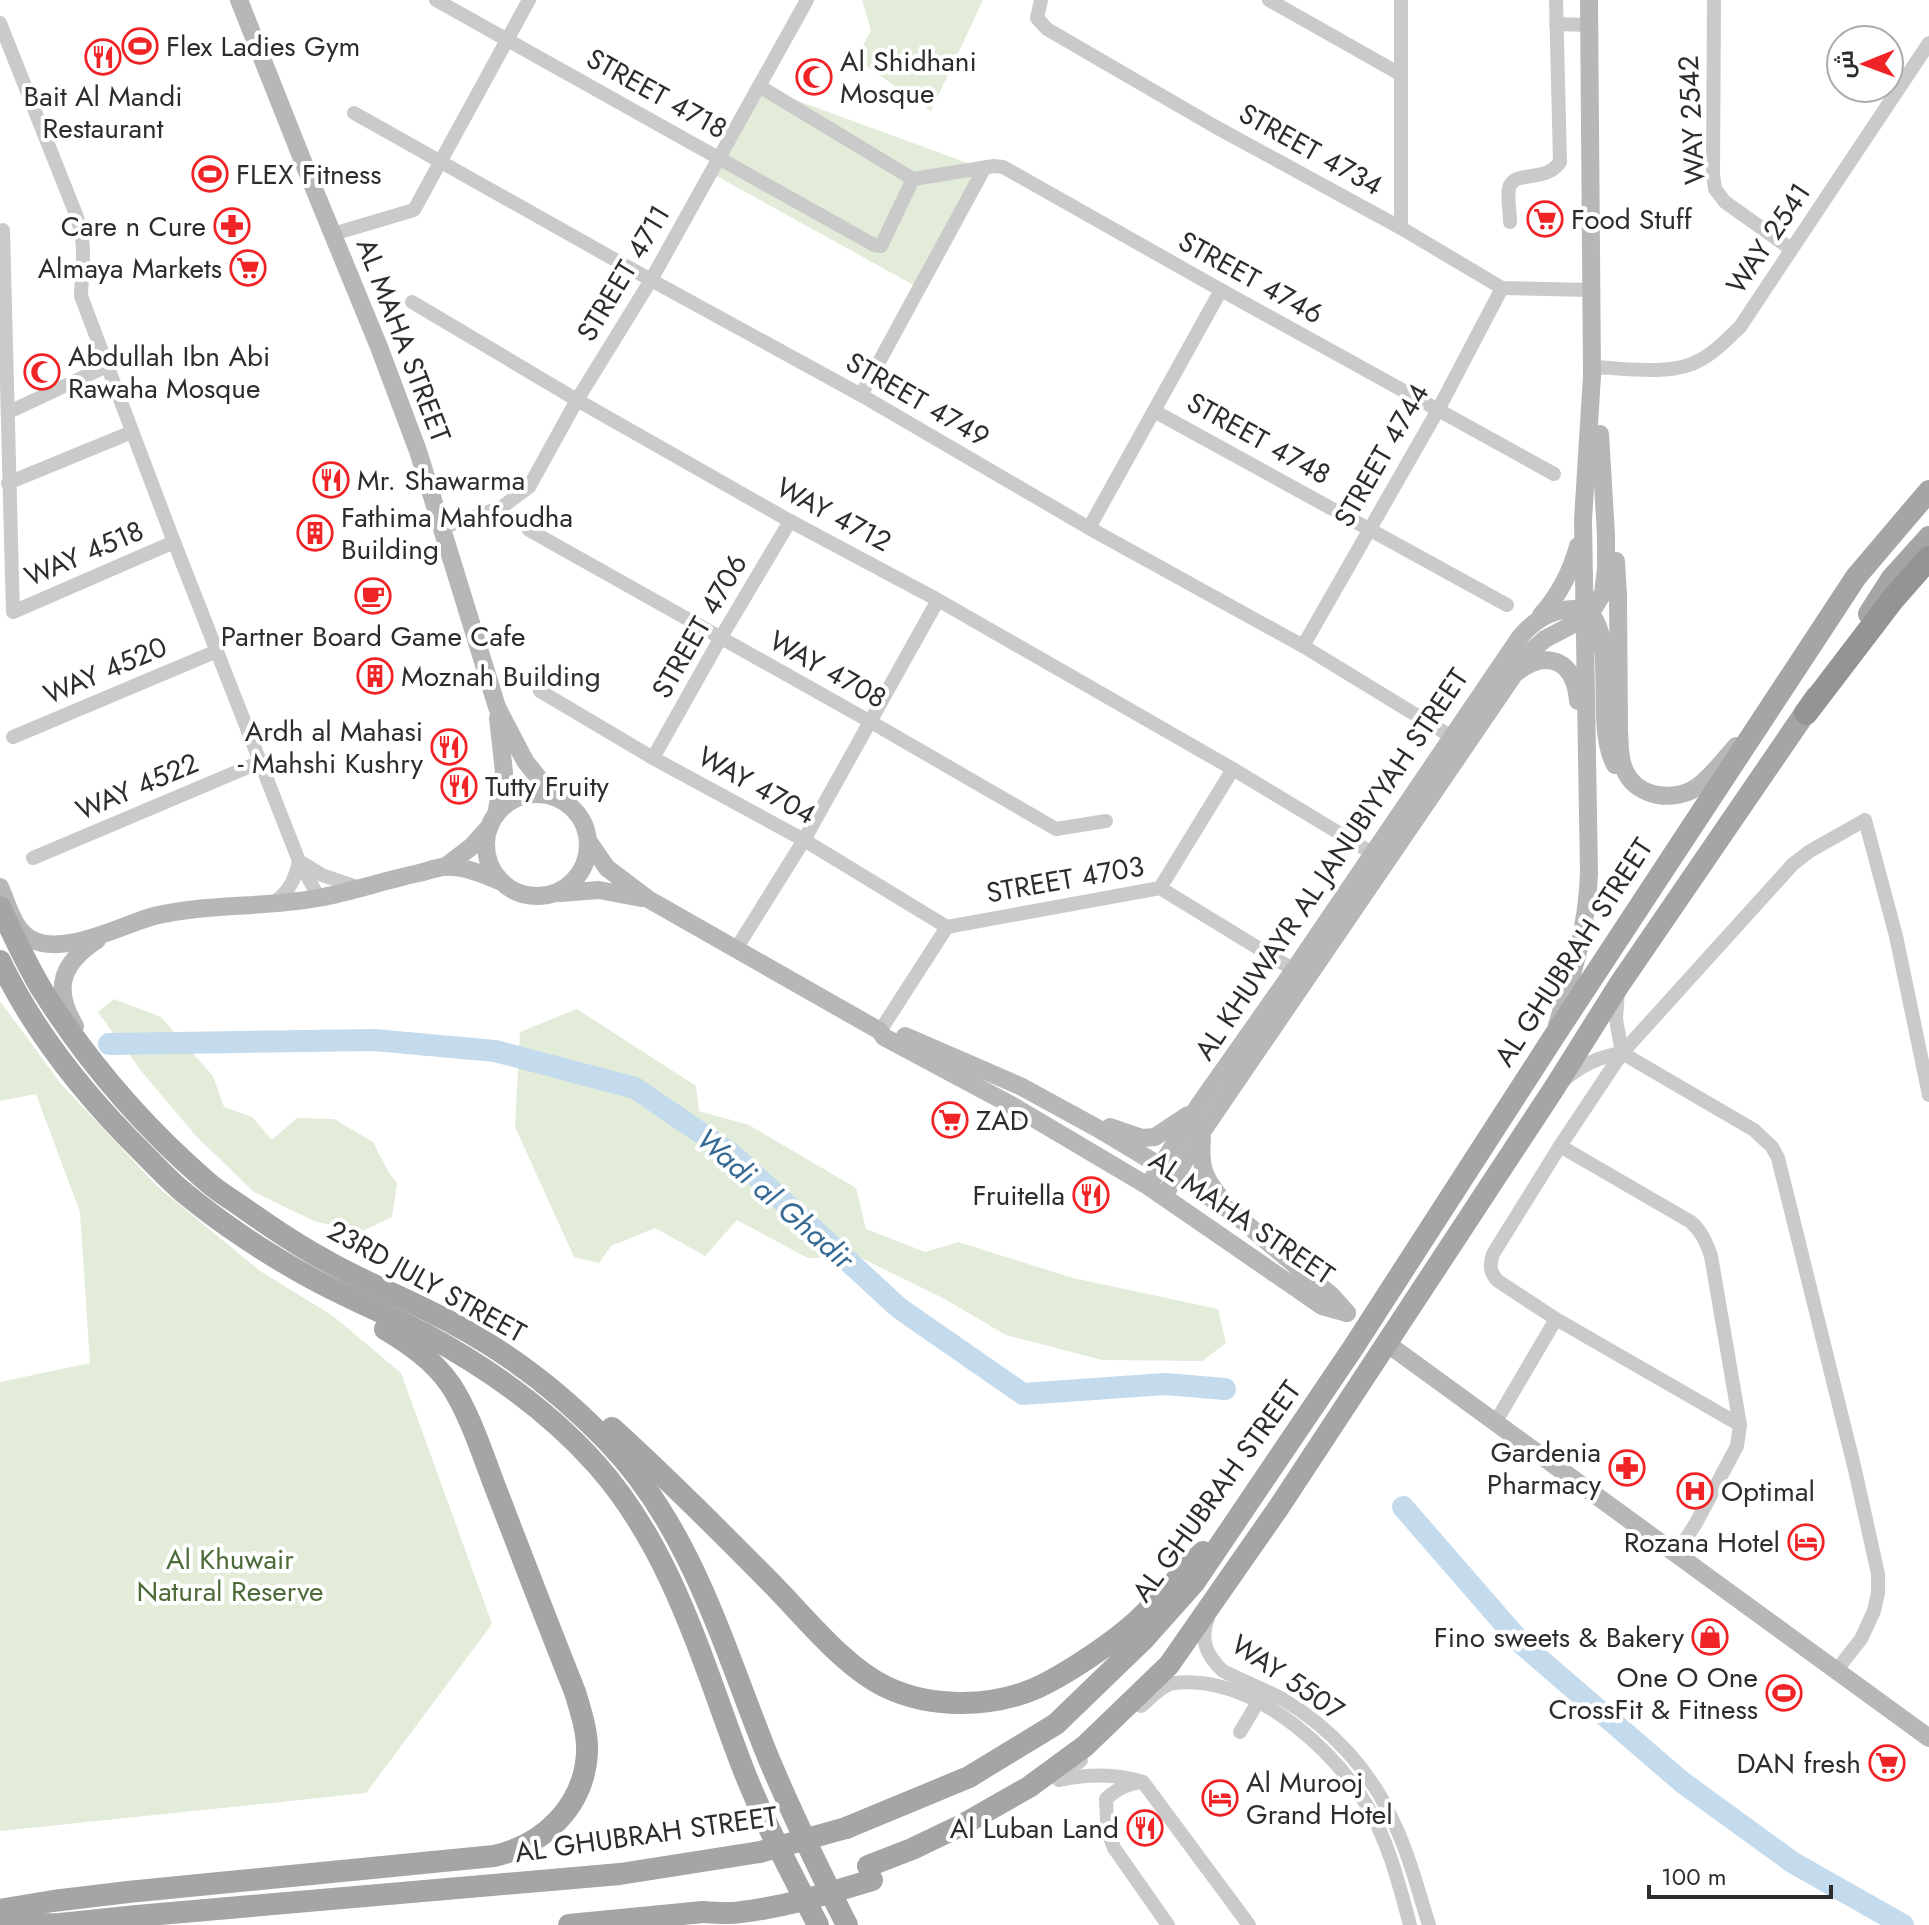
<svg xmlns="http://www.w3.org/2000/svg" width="1929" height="1925" font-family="Jost,Cairo,sans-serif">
<rect width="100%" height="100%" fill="#fff"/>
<g fill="#e2ecd9">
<polygon points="862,0 983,0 931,111 856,59 871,30"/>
<polygon points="757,86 984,169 919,288 711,173"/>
<polygon points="114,999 161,1017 213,1076 224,1107 252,1117 272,1140 297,1118 334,1119 373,1142 389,1173 397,1183 392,1217 360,1232 314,1221 254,1192 196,1136 142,1072 98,1012"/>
<polygon points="0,1001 61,1084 158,1187 260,1271 333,1316 401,1373 492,1624 366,1793 0,1831 0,1382 90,1363 80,1212 36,1094 0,1101"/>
<polygon points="577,1009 696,1086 699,1111 749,1125 856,1188 866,1229 925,1252 958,1242 1073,1278 1218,1309 1226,1343 1202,1361 1102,1360 1006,1335 943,1298 861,1258 808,1258 737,1220 705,1256 655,1228 611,1246 599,1263 574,1257 515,1127 520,1032"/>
</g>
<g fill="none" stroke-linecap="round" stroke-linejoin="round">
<g stroke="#c4dbed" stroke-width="22">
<polyline points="109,1044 374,1040 495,1051 635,1088 733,1155 899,1308 1023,1394 1165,1384 1225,1389"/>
<polyline points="1403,1507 1522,1644 1682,1782 1792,1862 1903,1925"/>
</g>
<g stroke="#cacaca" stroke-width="14">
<polyline points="436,0 874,245 881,246 913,179 759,86"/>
<polyline points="1041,0 1037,18 1047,29 1214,126 1401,228 1502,288 1591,290"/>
<polyline points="1269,0 1400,74"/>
<polyline points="1401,0 1401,228"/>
<polyline points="1714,0 1713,174 1715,189 1725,202 1791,249"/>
<path d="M0,23l77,194c10,32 5,47 4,79l93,246 125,319 20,37"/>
<polyline points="1556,24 1589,25"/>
<polyline points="354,113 651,280 861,395 1089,528 1303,646 1452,737"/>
<polyline points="913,179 994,166 1003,167 1221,290 1554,474"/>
<path d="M1510,222c0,-10 -3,-24 -1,-34 5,-19 36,-4 51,-26l-4,-162"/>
<path d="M3,230c4,128 6,255 10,382l161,-70"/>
<polyline points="333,234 414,210 529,0"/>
<polyline points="412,302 577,400 790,521 938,600 1233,769 1372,853"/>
<path d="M1592,367c33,1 81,10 110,-8 15,-8 26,-21 38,-32l189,-284"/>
<polyline points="861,395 984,169"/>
<polyline points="1154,411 1507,605"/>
<polyline points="9,412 107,366"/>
<polyline points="8,483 132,432"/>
<polyline points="442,528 502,507 529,487 577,400 651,280 807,0"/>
<polyline points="1089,528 1221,290"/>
<polyline points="529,530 871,722 1056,829 1106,821"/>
<polyline points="1303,646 1438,410 1502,288"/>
<polyline points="540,691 653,758 804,840 947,927"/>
<polyline points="13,737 217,651"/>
<polyline points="653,758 720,639 790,521"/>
<polyline points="33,858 260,762"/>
<polyline points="1160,888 1233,769"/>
<path d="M273,903c16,-11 22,-23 26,-42l23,14 35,12"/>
<polyline points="736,949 804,840 938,600"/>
<polyline points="1618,990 1616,1019 1622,1053"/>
<polyline points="880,1031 947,927 1160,888 1294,970"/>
<path d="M1564,1080c18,-15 34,-23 58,-27l132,77 18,17 6,11 77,312 23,104v19l-4,18 -13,28 -25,32"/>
<path d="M1560,1146l131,76c11,10 15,20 20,34l29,169 -3,21 -41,77 -19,30"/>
<polyline points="1495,1423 1556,1319"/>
<path d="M1740,1425l-184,-106 -58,-38c-8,-8 -9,-15 -5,-27l67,-108 62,-93 171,-189 17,-13 55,-31 31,116 33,159"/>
<path d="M1208,1618c-9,22 -1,38 15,53 20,10 41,18 61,29 47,28 87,71 109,121 16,33 25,69 36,104"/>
<path d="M1141,1706c9,-7 18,-18 29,-22 10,-3 21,-2 31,-1 65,7 132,67 165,121 22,36 33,80 44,121"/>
<polyline points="1240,1732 1258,1702"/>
<polyline points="1059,1780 1081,1760"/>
<path d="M1059,1780c29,-6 56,-7 84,2l106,143"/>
<path d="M1140,1782c-14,2 -24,7 -34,17l1,21 4,20 3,8 54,77"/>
</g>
<g stroke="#b7b7b7" stroke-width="18">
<polyline points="239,0 308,174 379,347 418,451 497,707 525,761 553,796"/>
<path d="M1616,561l2,35 1,134c1,14 0,30 7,43 13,25 49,29 71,14 15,-11 27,-27 39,-41"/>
<path d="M1585,609c35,24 7,114 30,156"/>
<path d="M1541,615c18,-20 30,-43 37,-69"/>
<path d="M1517,672c32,-24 58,-10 61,29"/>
<circle cx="537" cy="845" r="51"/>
<polyline points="496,815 504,772 498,718"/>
<polyline points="589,842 607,868 648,899 880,1031 884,1037 1013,1106 1148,1186 1322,1306 1347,1313"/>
<polyline points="445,867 471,847 490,826"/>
<path d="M0,887c8,18 13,42 31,52 33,18 90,-14 123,-23 54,-13 110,-8 164,-18 33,-6 68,-18 101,-25 8,-2 16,-5 24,-6 20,-2 41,8 59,15"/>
<polyline points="560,893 599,890 641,898"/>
<path d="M1557,1025c16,-52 30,-96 32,-152l-6,-353 9,-144 -3,-376"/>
<path d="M75,1026c-23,-38 -13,-63 22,-86"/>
<polyline points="905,1036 1020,1086 1097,1128 1177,1176 1232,1212 1332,1296 1347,1313"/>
<polyline points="1110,1127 1142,1138 1155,1137 1188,1115"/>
<path d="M1202,1137c-2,27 0,39 18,60"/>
<path d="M1148,1186l51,-81 95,-135 226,-333c18,-21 37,-30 65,-28"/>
<polyline points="1164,1196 1202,1132 1524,660 1530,652 1545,639 1589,616 1603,593 1606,569 1606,535 1600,434"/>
<polyline points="1396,1350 1929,1738"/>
</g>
<g stroke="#a5a5a5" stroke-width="22">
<polyline points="1869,614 1892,578 1929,537"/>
<path d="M0,907c14,29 27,59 44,86 44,69 99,133 161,187 10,9 22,17 33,24 28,20 57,40 87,56 42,24 87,41 129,64 56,30 109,71 153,117 85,88 116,205 161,316 24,57 51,113 79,168"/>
<path d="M0,961c35,73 87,137 145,194 12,12 24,25 37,36 38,32 88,65 131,88 37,20 76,36 112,55 63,34 124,77 172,131 77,87 106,200 147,306 21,53 48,103 74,154"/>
<path d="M612,1428c57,52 111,106 165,161 31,32 69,79 109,98 44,21 103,21 148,2 30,-13 82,-48 106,-71 22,-21 41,-45 63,-66"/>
<polyline points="846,1828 969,1777 1056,1724 1145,1638 1194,1583 1353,1348 1553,1038 1856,577 1929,491"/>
<polyline points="868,1866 912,1849 962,1825 1029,1787 1085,1746 1169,1665 1279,1507 1553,1090 1619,985 1816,697"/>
<path d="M0,1910l53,-9 75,-9 366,-36c50,-11 90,-50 93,-103 1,-20 -6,-41 -12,-61 -26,-65 -51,-130 -76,-195 -14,-35 -28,-82 -49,-113 -17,-24 -40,-40 -65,-55"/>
<polyline points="0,1925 60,1924 137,1916 620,1874 760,1852"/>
<polyline points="569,1925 703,1912"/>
</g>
<polyline stroke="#949494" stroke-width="24" points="1806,713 1893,599 1929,558"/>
<g stroke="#a5a5a5" stroke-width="22">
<polyline points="760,1852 846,1828"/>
<path d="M703,1912c12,1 26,2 38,0 45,-5 89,-19 131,-32"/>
</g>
</g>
<defs>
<symbol id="stadium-ring" viewBox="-11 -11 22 22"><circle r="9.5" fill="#fff" stroke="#f02326" stroke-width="1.5"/><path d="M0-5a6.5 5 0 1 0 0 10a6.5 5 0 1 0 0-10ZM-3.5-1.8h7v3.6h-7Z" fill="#f02326"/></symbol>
<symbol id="restaurant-ring" viewBox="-11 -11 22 22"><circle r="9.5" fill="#fff" stroke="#f02326" stroke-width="1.5"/><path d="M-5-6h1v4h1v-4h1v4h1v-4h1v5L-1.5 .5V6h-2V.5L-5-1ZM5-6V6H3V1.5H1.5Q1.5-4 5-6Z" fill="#f02326"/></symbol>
<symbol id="mosque-ring" viewBox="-11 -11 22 22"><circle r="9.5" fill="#fff" stroke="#f02326" stroke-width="1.5"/><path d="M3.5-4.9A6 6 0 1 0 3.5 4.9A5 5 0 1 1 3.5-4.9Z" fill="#f02326"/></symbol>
<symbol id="supermarket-ring" viewBox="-11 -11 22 22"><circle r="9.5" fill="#fff" stroke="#f02326" stroke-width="1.5"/><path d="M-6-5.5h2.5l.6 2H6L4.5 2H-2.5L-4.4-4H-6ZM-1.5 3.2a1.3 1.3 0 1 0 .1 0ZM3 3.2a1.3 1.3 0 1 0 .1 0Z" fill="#f02326"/></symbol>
<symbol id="pharmacy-ring" viewBox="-11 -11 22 22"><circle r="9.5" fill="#fff" stroke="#f02326" stroke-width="1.5"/><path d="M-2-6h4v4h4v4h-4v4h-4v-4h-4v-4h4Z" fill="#f02326"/></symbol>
<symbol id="building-ring" viewBox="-11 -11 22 22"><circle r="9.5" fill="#fff" stroke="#f02326" stroke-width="1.5"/><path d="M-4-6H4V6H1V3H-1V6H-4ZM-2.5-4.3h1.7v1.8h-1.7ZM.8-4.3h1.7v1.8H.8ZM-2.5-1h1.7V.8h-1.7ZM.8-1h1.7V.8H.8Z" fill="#f02326"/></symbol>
<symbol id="cafe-ring" viewBox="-11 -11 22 22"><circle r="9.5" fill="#fff" stroke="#f02326" stroke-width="1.5"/><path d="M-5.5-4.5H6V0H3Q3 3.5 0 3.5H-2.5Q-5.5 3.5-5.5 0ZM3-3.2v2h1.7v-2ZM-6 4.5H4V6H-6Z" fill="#f02326"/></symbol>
<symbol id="hospital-ring" viewBox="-11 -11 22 22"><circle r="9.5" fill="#fff" stroke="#f02326" stroke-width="1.5"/><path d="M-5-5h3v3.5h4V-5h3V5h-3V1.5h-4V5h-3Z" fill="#f02326"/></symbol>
<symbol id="hotel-ring" viewBox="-11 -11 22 22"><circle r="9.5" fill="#fff" stroke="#f02326" stroke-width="1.5"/><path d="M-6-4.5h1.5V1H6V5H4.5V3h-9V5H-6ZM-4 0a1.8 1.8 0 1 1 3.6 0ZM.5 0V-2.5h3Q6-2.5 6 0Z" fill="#f02326"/></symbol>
<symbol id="shop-ring" viewBox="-11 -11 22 22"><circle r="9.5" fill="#fff" stroke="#f02326" stroke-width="1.5"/><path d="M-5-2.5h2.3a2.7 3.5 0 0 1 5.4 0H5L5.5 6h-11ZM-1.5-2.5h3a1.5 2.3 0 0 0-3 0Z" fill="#f02326"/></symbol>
</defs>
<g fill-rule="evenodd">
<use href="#stadium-ring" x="120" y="26" width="40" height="40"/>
<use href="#restaurant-ring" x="83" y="37" width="40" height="40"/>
<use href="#mosque-ring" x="794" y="57" width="40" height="40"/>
<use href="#stadium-ring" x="190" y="154" width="40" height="40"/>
<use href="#supermarket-ring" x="1525" y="199" width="40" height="40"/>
<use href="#pharmacy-ring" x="212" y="206" width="40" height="40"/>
<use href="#supermarket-ring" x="228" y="248" width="40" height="40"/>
<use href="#mosque-ring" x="22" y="352" width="40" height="40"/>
<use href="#restaurant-ring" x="311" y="460" width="40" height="40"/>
<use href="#building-ring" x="295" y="513" width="40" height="40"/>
<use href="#cafe-ring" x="353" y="576" width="40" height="40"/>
<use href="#building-ring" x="355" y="656" width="40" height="40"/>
<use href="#restaurant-ring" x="429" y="727" width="40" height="40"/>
<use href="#restaurant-ring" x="439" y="766" width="40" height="40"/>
<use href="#supermarket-ring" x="930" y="1100" width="40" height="40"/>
<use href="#restaurant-ring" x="1071" y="1175" width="40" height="40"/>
<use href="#pharmacy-ring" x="1607" y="1448" width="40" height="40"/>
<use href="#hospital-ring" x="1675" y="1471" width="40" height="40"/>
<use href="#hotel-ring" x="1786" y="1522" width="40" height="40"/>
<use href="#shop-ring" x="1690" y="1617" width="40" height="40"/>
<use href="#stadium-ring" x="1764" y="1673" width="40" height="40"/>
<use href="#supermarket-ring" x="1867" y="1743" width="40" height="40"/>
<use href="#hotel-ring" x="1200" y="1778" width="40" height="40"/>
<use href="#restaurant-ring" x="1125" y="1808" width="40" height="40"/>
</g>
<g text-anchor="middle" stroke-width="8" stroke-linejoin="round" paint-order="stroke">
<g font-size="28" fill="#2d2d2d" stroke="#fff" text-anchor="start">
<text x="166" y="56">Flex Ladies Gym</text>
<text x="840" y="71">Al Shidhani<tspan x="840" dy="32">Mosque</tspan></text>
<text x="103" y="106" text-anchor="middle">Bait Al Mandi<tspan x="103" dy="32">Restaurant</tspan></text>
<text x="236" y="184">FLEX Fitness</text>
<text x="1571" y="229">Food Stuff</text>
<text x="206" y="236" text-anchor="end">Care n Cure</text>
<text x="222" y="278" text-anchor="end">Almaya Markets</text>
<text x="68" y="366">Abdullah Ibn Abi<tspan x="68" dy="32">Rawaha Mosque</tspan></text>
<text x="357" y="490">Mr. Shawarma</text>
<text x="341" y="527">Fathima Mahfoudha<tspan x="341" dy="32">Building</tspan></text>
<text x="373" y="646" text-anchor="middle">Partner Board Game Cafe</text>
<text x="401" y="686">Moznah Building</text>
<text x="423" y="741" text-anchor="end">Ardh al Mahasi<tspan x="423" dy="32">- Mahshi Kushry</tspan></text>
<text x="485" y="796">Tutty Fruity</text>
<text x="976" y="1130">ZAD</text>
<text x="1065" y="1205" text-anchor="end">Fruitella</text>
<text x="1601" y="1462" text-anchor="end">Gardenia<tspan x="1601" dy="32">Pharmacy</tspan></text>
<text x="1721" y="1501">Optimal</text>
<text x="1780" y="1552" text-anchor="end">Rozana Hotel</text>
<text x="1684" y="1647" text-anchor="end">Fino sweets &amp; Bakery</text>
<text x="1758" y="1687" text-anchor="end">One O One<tspan x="1758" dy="32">CrossFit &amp; Fitness</tspan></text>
<text x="1861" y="1773" text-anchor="end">DAN fresh</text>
<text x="1246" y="1792">Al Murooj<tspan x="1246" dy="32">Grand Hotel</tspan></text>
<text x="1119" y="1838" text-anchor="end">Al Luban Land</text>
</g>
<g font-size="28" fill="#2d2d2d" stroke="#fff">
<text transform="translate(657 93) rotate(29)" y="10">STREET 4718</text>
<text transform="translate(1691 120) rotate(-93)" y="10">WAY 2542</text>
<text transform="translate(1311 149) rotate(29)" y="10">STREET 4734</text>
<text transform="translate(1768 238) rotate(-56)" y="10">WAY 2541</text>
<text transform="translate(623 273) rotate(-59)" y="10">STREET 4711</text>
<text transform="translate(1251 277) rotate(29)" y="10">STREET 4746</text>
<text transform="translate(404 340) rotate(69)" y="10">AL MAHA STREET</text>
<text transform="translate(918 399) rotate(30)" y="10">STREET 4749</text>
<text transform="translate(1259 438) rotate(29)" y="10">STREET 4748</text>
<text transform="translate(1381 455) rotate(-60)" y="10">STREET 4744</text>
<text transform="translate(834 514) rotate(28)" y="10">WAY 4712</text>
<text transform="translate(84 553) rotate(-23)" y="10">WAY 4518</text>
<text transform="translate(699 626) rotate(-60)" y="10">STREET 4706</text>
<text transform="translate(828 669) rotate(29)" y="10">WAY 4708</text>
<text transform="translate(105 670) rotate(-23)" y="10">WAY 4520</text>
<text transform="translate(757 785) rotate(29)" y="10">WAY 4704</text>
<text transform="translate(137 786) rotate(-23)" y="10">WAY 4522</text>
<text transform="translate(1331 864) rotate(-56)" y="10">AL KHUWAYR AL JANUBIYYAH STREET</text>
<text transform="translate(1065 879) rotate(-10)" y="10">STREET 4703</text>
<text transform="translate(1573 952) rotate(-57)" y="10">AL GHUBRAH STREET</text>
<text transform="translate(1242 1217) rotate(34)" y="10">AL MAHA STREET</text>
<text transform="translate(427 1281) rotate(29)" y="10">23RD JULY STREET</text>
<text transform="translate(1216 1491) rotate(-54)" y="10">AL GHUBRAH STREET</text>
<text transform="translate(1288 1677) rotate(34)" y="10">WAY 5507</text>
<text transform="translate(646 1834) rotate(-8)" y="10">AL GHUBRAH STREET</text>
</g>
<g font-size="28" fill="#4d6b38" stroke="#fff">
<text x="230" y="1569">Al Khuwair<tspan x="230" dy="32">Natural Reserve</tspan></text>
</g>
<g font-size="30" font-style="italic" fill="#366a94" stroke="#fff">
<text transform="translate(775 1199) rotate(41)" y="10">Wadi al Ghadir</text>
</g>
</g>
<g transform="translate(1865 64) rotate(269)"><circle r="38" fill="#ffffff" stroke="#ababab" stroke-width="2"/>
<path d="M0-6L14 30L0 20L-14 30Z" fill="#f02326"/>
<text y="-12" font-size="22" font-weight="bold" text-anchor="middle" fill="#2d2d2d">ش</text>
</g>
<path d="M1649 1885v12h182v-12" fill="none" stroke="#2d2d2d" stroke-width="4"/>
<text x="1661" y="1885" font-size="24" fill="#2d2d2d" stroke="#ffffff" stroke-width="6" paint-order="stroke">100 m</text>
</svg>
